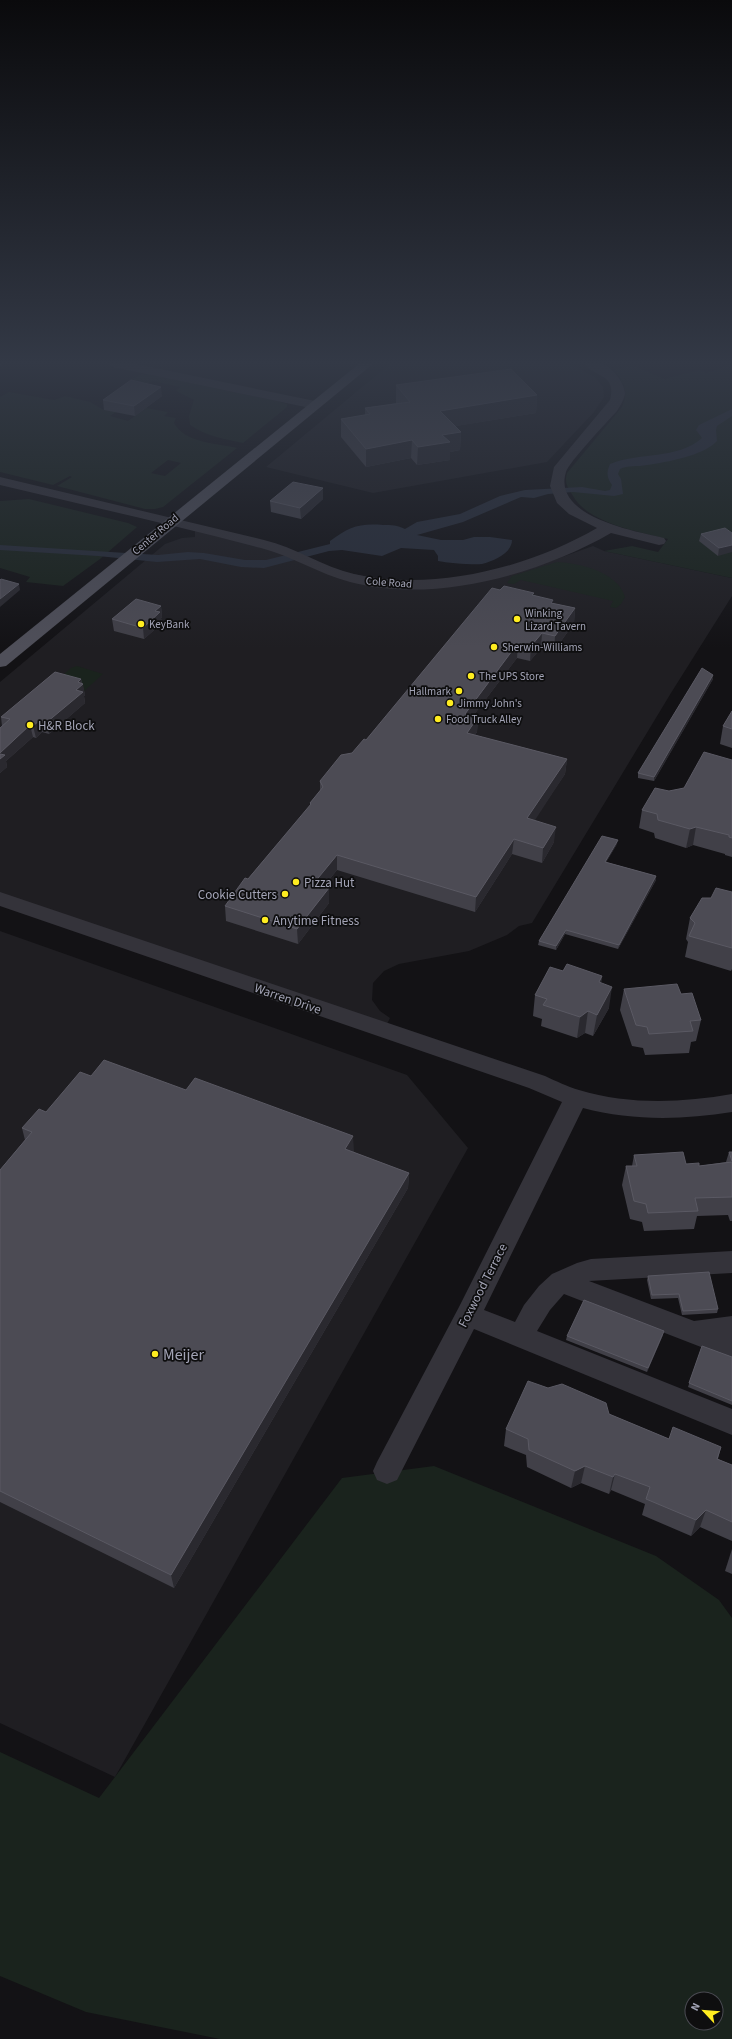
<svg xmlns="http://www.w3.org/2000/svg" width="732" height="2039" font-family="'Source Sans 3',sans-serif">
<rect width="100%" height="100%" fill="#131215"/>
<g fill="#1f1e22">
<polygon points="391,363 568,363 595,377 603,387 604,397 594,412 547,462 373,493 266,467"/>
<polygon points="195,529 267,545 316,566 401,584 526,570 593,546 604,551 732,578 732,596 671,693 532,923 519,926 507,935 469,951 399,964 384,971 373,983 372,1000 380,1011 390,1018 384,1030 0,899 0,682 165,544 182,538 195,537"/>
<polygon points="0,931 407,1075 468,1148 115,1777 0,1723"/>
</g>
<g fill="#1a231d" fill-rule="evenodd">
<path d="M732,364v214l-128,-27 28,-5 26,6 10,-13c-29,-7 -80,-16 -95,-43 -5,-9 -9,-12 -6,-23l55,-66c7,-16 2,-24 -8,-37l18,-5 32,14 35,-9 8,3z"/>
<path d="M142,374l10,1 125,26 10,3v3l-44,36c-19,-4 -37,-7 -53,-18l-1,-9 5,-16 -18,-9 4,-4 -27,-6 -6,3 -17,-4z"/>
<path d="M9,392l45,8 11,-4 25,6 12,7 14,3 -6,4 18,5 18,-13 22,4 -4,4 12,2 -2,5c11,20 42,20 63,25l-74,59 -8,2h-10l-88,-23 15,-9 -2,-1 -17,9 -53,-13v-75zM168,460l13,3 -16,13 -14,-3z"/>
<polygon points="29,499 128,523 137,527 100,559 63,586 26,582 30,577 0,568 0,501"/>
<path d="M557,562c23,1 61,10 68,35l-4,7 -5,4 -6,-1 3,-6 -92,-21 -7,4 -7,-1 5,-7z"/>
<polygon points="77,666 103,674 83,692 54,683 71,668"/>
<path d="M434,1466l222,90 63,44 13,18v421h-512l-134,-27 -86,-36v-224l99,46 243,-320zM692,1999h24v24h-24z"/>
</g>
<path fill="#282d39" d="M732,409v7l-15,10 -1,4 1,11c-14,15 -50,21 -70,24 -10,2 -19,0 -27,4l-2,5 3,5 2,15 -9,2 -41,-4 -25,2 -14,4 -13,-1 -58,25 -46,13 24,5h22l11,-3h16l22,3c0,13 -18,21 -30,24 -8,1 -35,-1 -44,-3v-5l-4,-6 -33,-2 -19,8 -40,-6 -13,1 -65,17 -23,-1 -41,-8 -43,3 -59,-6 -98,-6v-5l158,10 30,-3 16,1 41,7h21l64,-16v-3c19,-14 29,-18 53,-16 9,0 14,0 22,4l12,-7 43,-8 40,-18 25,-6 57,-3 23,4 5,-1 2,-5c-5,-7 -6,-12 -2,-21 29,-12 67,-4 92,-26l-6,-8 3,-5z"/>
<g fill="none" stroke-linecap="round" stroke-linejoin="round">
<g fill="#34333a" fill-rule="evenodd">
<polygon points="107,363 131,363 315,401 321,405 315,409 113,367"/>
<path d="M584,363c5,0 11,-1 16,0 11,3 25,19 25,31 -1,6 -5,12 -8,17 -9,10 -49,52 -51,61 -14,45 69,59 98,66l2,3 -2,3 -5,1 -48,-12c-73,42 -178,71 -261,49 -31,-8 -58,-26 -89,-34 -87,-23 -174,-42 -261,-63v-8c88,21 176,42 264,63 31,7 59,27 90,34 79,18 174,-6 243,-46l-28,-14 -12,-11 -7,-17 4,-19 56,-67c7,-27 -16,-22 -26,-37z"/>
<path d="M0,892l545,184c11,5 23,11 34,14 50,15 102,13 153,4v18c-50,8 -100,9 -149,-4l-99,202 31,12 9,-17 15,-19 13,-12 25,-11 14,-4 141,-8v22l-143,8 105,40 38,-5v43l-168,-65 -14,16 -13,21 195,78v26l-258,-106 -77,151 -10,4 -10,-4 -4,-9 4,-9 82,-155 103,-205 -33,-14 -529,-182z"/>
</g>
<polygon fill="#4f4f59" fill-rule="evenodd" points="360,363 374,363 6,666 0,667 0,654"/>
</g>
<g fill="#414048">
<polygon points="396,385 537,395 536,413 455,426 461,432 460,450 450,452 450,460 417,465 411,458 366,467 341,437 341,419 365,415 365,408 396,403"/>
<polygon points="162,396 135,416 104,410 103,400"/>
<polygon points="323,488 323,499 301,519 271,512 270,501"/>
<polygon points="732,533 718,556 699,541 701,534"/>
<polygon points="500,590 534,595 552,603 575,608 574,623 554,651 541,648 530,661 517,658 473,716 478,717 477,732 475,735 567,759 565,774 534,820 554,842 542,863 512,854 475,912 337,870 324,886 329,888 329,903 298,944 226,921 225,906 310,806 310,803 320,791 320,781 352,753 366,740"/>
<polygon points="161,606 162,617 161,618 162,623 144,639 114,631 112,619"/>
<polygon points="713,675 713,679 654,781 638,778 638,773"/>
<polygon points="81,679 85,695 84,696 85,703 49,734 42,732 36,738 33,737 6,761 7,767 0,773 2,726 1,717"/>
<polygon points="732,711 732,748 720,744 723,726"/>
<polygon points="732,760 732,857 725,855 725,854 693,845 686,848 655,838 654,833 639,828 642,810 669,791 684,788"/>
<polygon points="617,844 606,862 656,876 656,880 618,949 565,934 556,950 538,945 539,941"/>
<polygon points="732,892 732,969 731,971 685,957 688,942 686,939 690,918 711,898"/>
<polygon points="563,971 602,976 601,983 609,1008 593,1036 585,1033 577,1038 541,1026 542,1019 533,1016 535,995"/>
<polygon points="624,989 681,994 701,1020 696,1041 691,1042 689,1053 645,1055 643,1048 632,1046 620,1010"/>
<polygon points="91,1076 186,1090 354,1151 353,1152 409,1173 408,1188 174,1588 0,1502 0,1170 25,1140 22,1128 46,1112"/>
<polygon points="729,1152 732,1152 732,1221 730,1221 728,1215 697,1216 694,1229 644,1231 642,1222 630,1219 622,1185 626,1166 632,1166 634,1155 699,1166 726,1162"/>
<polygon points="648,1276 718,1309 717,1313 682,1315 678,1298 651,1299 647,1280"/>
<polygon points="663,1335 647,1372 566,1340 567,1336"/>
<polygon points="702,1346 732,1357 732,1405 688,1387"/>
<polygon points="609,1414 669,1439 721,1447 718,1459 732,1465 732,1541 700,1527 691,1536 642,1515 645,1504 611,1490 609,1494 581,1483 571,1488 527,1467 526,1455 504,1446 506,1429"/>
<polygon points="732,1549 732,1574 725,1571"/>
</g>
<g fill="#2a292f">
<polygon points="0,363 5,363 0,366"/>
<polygon points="161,387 162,396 135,416 134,406"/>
<polygon points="537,395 536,413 439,429 440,411"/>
<polygon points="461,432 460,450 450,452 450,460 417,465 418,447 442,435"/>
<polygon points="412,440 411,458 366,467 366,449"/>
<polygon points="323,488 323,499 301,519 300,508"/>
<polygon points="732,545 732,552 718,556 719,548"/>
<polygon points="19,584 20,590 0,607 0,599"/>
<polygon points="161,606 162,617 161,618 162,623 144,639 143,628 155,611"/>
<polygon points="575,608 574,623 554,651 555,636"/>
<polygon points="542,633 541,648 530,661 531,646"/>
<polygon points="518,643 517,658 464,728 465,714"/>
<polygon points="713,675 713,679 654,781 654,777"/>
<polygon points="81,679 82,685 83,684 85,695 84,696 85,703 49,734 47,722 76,690 78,682"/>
<polygon points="478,717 477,732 466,747 467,733"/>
<polygon points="40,720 42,732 36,738 33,726"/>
<polygon points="30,725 33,737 6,761 7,767 0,773 0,753"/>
<polygon points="567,759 565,774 526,834 527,818"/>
<polygon points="556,827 554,842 542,863 543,848"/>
<polygon points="696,827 693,845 686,848 690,829"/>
<polygon points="514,839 512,854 475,912 476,897"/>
<polygon points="618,840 617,844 604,866 605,862"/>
<polygon points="337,855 337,870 314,898 314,883"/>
<polygon points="656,876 656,880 618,949 619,945"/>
<polygon points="329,888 329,903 298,944 297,929"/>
<polygon points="566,930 565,934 556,950 556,946"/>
<polygon points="602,976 599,997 599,982"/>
<polygon points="612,987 609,1008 593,1036 597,1015"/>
<polygon points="588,1011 585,1033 577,1038 580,1017"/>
<polygon points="353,1136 354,1151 345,1164 345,1149"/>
<polygon points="409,1173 408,1188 174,1588 171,1575"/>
<polygon points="664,1331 663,1335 647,1372 648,1368"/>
<polygon points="585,1466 581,1483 571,1488 575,1471"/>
<polygon points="615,1474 611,1490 609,1494 613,1477"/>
<polygon points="706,1510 700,1527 691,1536 696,1520"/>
</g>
<g fill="#4c4b54" stroke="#5a5963">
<polygon points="511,369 537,395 440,411 461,432 442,435 450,442 418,447 412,440 366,449 341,419 370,414 365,408 410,402 396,385"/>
<polygon points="131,380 161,387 134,406 103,400"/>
<polygon points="293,482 323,488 300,508 270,501"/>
<polygon points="725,528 732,533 732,545 719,548 701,534"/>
<polygon points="1,579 19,584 0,599 0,580"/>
<polygon points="504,586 534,593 532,595 553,600 551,603 575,608 555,636 542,633 531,646 518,643 465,714 478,717 467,733 567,759 527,818 556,827 543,848 514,839 476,897 337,855 314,883 329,888 297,929 225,906 245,878 248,879 311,804 310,803 323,787 320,781 341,755 352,753 364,739 366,740 492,588 500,590"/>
<polygon points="136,599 161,606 155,611 160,612 143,628 112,619"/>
<polygon points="702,668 713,675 654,777 638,773"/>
<polygon points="55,672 81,679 78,682 83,684 76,690 83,692 47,722 40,720 33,726 30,725 0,753 0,728 10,719 1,717"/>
<polygon points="732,711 732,729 723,726"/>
<polygon points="704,752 732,760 732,838 729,837 729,835 696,827 690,829 658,820 657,814 642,810 655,788 669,791 684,788"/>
<polygon points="0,754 5,755 0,759"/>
<polygon points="602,836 618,840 605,862 656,876 619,945 566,930 556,946 539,941"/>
<polygon points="716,888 732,892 732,948 689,936 695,923 690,918 702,898 711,898"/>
<polygon points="567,964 602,976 599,982 612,987 597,1015 588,1011 580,1017 543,1005 547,999 535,995 550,967 563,971"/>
<polygon points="677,984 681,994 692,993 701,1020 690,1021 693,1031 649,1034 647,1027 636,1025 624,989"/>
<polygon points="104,1060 186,1090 195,1078 353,1136 345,1149 409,1173 171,1575 0,1491 0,1170 32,1132 22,1128 39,1109 46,1112 80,1072 91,1076"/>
<polygon points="683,1152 686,1164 699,1163 699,1166 732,1162 732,1197 695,1198 698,1211 648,1213 646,1204 634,1201 626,1166 637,1166 634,1155"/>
<polygon points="729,1152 732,1152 732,1161"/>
<polygon points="709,1272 718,1309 683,1311 679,1294 652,1295 648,1276"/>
<polygon points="584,1300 664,1331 648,1368 567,1336"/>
<polygon points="702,1346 732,1357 732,1401 689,1383"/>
<polygon points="528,1381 548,1388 562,1384 606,1403 609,1414 669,1439 673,1427 721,1447 717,1459 732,1465 732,1522 706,1510 696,1520 646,1499 650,1487 615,1474 613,1477 585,1466 575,1471 529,1450 528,1439 506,1429"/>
</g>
<linearGradient id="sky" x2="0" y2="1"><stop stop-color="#0a0a0c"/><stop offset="0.56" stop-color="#333946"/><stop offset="1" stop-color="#333946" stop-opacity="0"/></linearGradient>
<rect width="732" height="648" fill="url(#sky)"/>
<g fill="#ffed20" stroke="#0e0e0f" stroke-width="1.5">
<circle cx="517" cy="619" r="4"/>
<circle cx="141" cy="624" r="4"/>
<circle cx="494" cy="647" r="4"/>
<circle cx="471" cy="676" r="4"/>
<circle cx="459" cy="691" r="4"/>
<circle cx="450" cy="703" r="4"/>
<circle cx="438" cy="719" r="4"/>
<circle cx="30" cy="725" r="4"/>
<circle cx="296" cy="882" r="4"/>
<circle cx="285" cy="894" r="4"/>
<circle cx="265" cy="920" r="4"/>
<circle cx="155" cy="1354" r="4"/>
</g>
<g text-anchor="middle" stroke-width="3.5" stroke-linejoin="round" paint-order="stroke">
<g font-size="11" fill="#a3a4b6" stroke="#0e0e0f">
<text transform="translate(155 534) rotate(-40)" y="4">Center Road</text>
<text transform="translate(389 582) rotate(4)" y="4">Cole Road</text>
</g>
<g font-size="11" fill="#a3a4b6" stroke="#0e0e0f" text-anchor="start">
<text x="525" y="617">Winking<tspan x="525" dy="13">Lizard Tavern</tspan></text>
<text x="149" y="628">KeyBank</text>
<text x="502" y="651">Sherwin-Williams</text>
<text x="479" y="680">The UPS Store</text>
<text x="451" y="695" text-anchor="end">Hallmark</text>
<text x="458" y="707">Jimmy John's</text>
<text x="446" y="723">Food Truck Alley</text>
</g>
<g font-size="13" fill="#a3a4b6" stroke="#0e0e0f" text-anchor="start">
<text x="38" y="730">H&amp;R Block</text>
<text x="304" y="887">Pizza Hut</text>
<text x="277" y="899" text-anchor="end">Cookie Cutters</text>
<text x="273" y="925">Anytime Fitness</text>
</g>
<g font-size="13" fill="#a3a4b6" stroke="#0e0e0f">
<text transform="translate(288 998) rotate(19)" y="5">Warren Drive</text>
<text transform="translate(482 1285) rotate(-63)" y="5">Foxwood Terrace</text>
</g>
<g font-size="16" fill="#a3a4b6" stroke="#0e0e0f" text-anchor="start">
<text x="163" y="1360">Meijer</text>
</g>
</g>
<g transform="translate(704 2011) rotate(296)"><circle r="19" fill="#0e0e0f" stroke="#4a4a52"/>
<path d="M0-3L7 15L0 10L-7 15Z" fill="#ffed20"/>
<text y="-6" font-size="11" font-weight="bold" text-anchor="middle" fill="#a3a4b6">N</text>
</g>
</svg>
